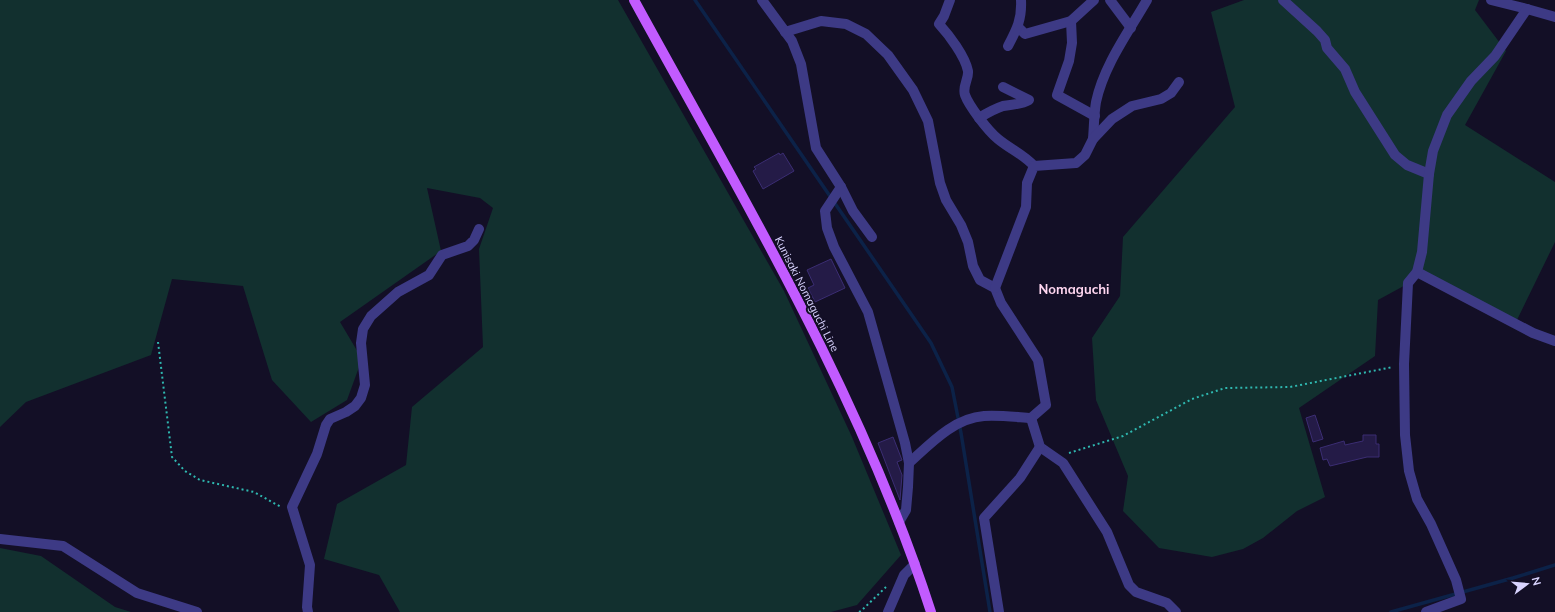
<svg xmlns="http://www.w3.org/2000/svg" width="1555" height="612" font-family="Mulish,sans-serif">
<rect width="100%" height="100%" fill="#130f26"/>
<g fill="#12302f">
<polygon points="0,0 618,0 784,291 852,437 901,555 857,605 831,612 400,612 379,575 324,559 337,504 406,465 412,407 483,347 479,249 493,208 480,198 427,188 441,251 340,322 362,359 347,400 311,422 272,380 243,286 172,279 151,355 26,402 0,427"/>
<polygon points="1244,0 1479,0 1475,10 1506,51 1465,125 1555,182 1555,242 1515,324 1422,276 1378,300 1375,356 1299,408 1325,497 1297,511 1263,538 1243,549 1212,557 1159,548 1123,511 1128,476 1096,400 1092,338 1120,296 1123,237 1235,107 1211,12"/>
<polygon points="0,548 41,556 115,607 131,612 0,612"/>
</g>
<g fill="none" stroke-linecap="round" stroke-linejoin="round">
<g stroke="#0c2248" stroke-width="3.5">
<polyline points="695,0 931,343 952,387 961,433 990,612"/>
<polyline points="1391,612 1513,578 1555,565"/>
</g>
</g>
<g fill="#241b47" stroke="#3b2d73">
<polygon points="779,153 780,155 783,153 794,171 763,189 753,171 756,169 754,167"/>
<polygon points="831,259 845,288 815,302 808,288 814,285 807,270"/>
<polygon points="1315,415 1323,439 1313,442 1306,418"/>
<polygon points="1363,435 1376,435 1376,444 1379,444 1379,457 1367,457 1330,466 1327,459 1323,460 1320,448 1344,441 1345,445 1363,441"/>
<polygon points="893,437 902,460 897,462 902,475 900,500 878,443"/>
</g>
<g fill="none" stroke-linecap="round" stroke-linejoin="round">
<g stroke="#2fb8b0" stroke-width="2" stroke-dasharray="2 3" stroke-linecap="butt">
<polyline points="158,342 172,457 185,471 200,480 254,492 281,507"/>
<polyline points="1069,453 1123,436 1192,399 1225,388 1290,387 1393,367"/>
<polyline points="859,612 861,611 886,587"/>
</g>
<g stroke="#3d3a85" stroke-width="10">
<polyline points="762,0 792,41 801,64 816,148 841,187 853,211 872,237"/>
<path d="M950,0l-6,16 -5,8c10,11 26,32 29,47 1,8 -6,15 -3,24 4,11 23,36 33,44 12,10 25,15 36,27"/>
<polyline points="1110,0 1131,28"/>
<polyline points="1283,0 1317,31 1325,40 1327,48 1345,69 1355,92 1395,155 1407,165 1429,174"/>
<polyline points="1491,0 1527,9 1555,17"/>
<polyline points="1071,21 1072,43 1069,61 1057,95 1095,116"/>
<polyline points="1018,27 1025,34 1071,21 1094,0"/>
<path d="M785,32l36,-11 25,3 20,10 22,21 25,35 15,31 12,62 6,17 15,25 7,17 5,24 7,14 15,8 6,15 37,57 8,45 -15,13c-15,-1 -32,-3 -47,-2 -30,2 -54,28 -75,47"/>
<path d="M1008,46c9,-17 14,-27 13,-46"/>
<path d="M979,118c8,-5 15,-9 24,-12 9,-2 18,-1 26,-6l-26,-13"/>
<path d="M1093,139c1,-12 1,-25 3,-37 8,-37 32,-69 51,-102"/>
<polyline points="841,187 825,211 827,228 834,247 868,312 905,443 909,463 908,487 906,510 899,522"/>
<polyline points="1417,272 1533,333 1555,341"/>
<polyline points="995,288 1026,207 1027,183 1034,166 1076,163 1085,155 1093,139 1112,119 1132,106 1161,99 1171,93 1179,82"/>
<polyline points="1031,418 1040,447 1063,463 1107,532 1129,585 1136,592 1167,603 1176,612"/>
<polyline points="0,539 63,546 137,593 197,612"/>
<polyline points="308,612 307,607 310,565 292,507 317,454 326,425 330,419 346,412 355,406 361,398 365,385 361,343 363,329 371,316 398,292 429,275 442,255 468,246 474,240 479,229"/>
<polyline points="888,612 904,575 915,564"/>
<polyline points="999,612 984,518 1020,478 1040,447"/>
<polyline points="1426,612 1461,599 1456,580 1431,524 1417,499 1409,471 1405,435 1404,364 1408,283 1417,272 1422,252 1429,174 1433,151 1447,115 1471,81 1495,56 1527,9"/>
</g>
<path stroke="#c25bff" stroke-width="10" d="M634,0c109,199 227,395 297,612"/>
</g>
<g text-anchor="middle" stroke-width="4" stroke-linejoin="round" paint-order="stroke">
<g font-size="11" fill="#d9d4ff" stroke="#130f26">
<text transform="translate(807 294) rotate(63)" y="4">Kunisaki Nomaguchi Line</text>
</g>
<g font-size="13" font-weight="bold" fill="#ffd6f0" stroke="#130f26">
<text x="1074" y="294">Nomaguchi</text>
</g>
</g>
<g transform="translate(1527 584) rotate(74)" stroke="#130f26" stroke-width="3" paint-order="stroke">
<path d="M0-3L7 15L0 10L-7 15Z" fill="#d9d4ff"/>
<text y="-6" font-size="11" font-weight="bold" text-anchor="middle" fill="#d9d4ff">N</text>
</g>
</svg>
